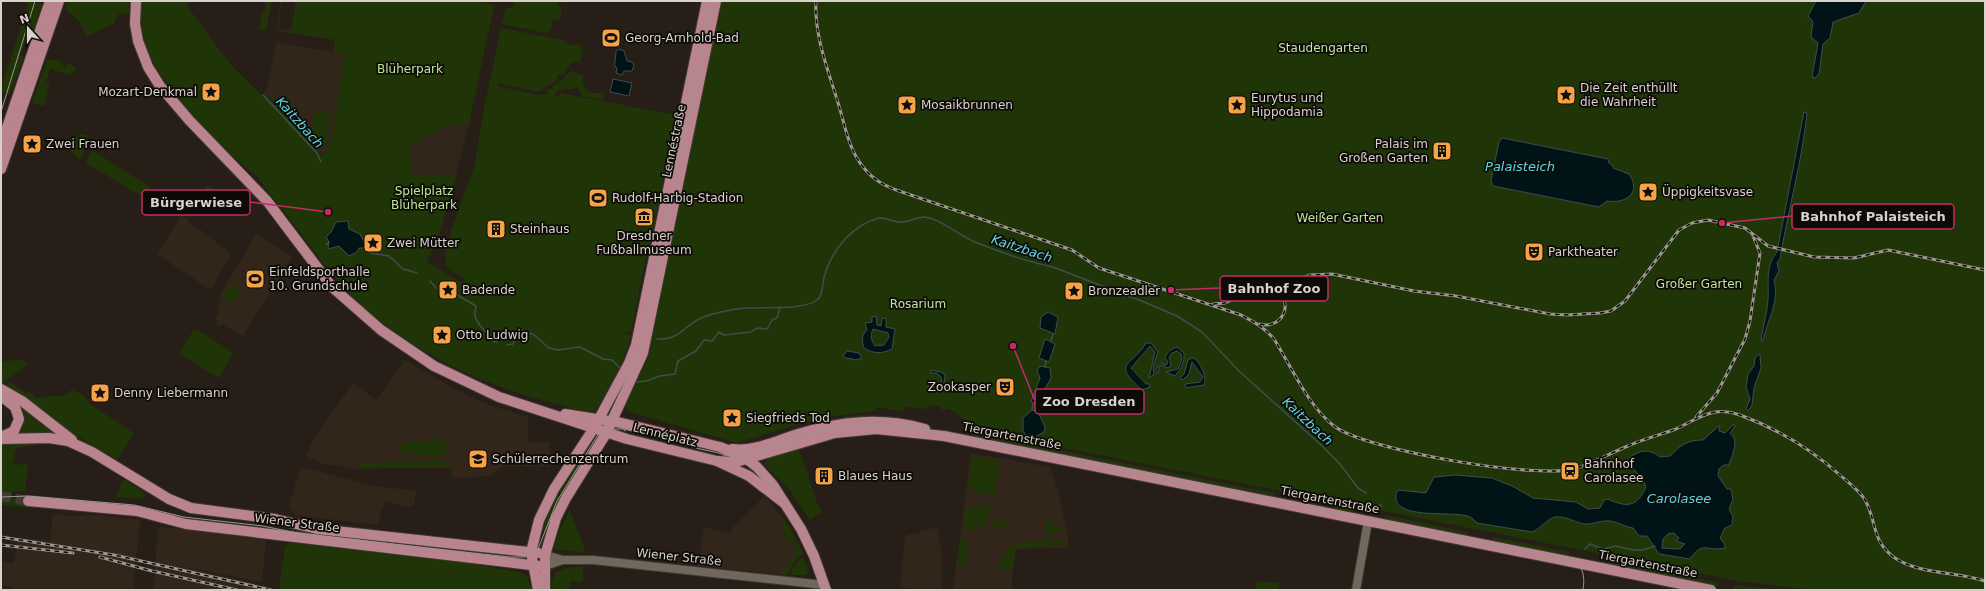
<svg xmlns="http://www.w3.org/2000/svg" width="1986" height="591" font-family="'DejaVu Sans',sans-serif">
<rect width="100%" height="100%" fill="#271f17"/>
<g fill="#32261a">
<polygon points="276,42 345,54 330,147 321,157 316,147 310,144 304,133 296,126 286,113 264,93 268,86"/>
<polygon points="462,123 469,124 456,176 412,176 410,144 419,143 418,139 441,128"/>
<polygon points="182,215 196,229 201,230 231,254 211,290 157,254"/>
<polygon points="256,234 292,257 243,336 222,324 220,326 216,324 218,321 214,319 220,310 217,307 222,299 219,297"/>
<polygon points="405,360 446,384 474,398 489,405 528,417 528,443 549,442 550,466 502,467 490,476 452,478 451,468 348,469 339,465 327,465 309,458 306,454 315,437 353,383 376,400"/>
<polygon points="971,453 1050,467 1056,485 1068,535 1068,548 1015,549 1011,590 953,590"/>
<polygon points="305,468 375,486 416,491 414,505 407,507 385,501 379,518 379,525 295,515 289,506 300,469"/>
<polygon points="765,496 790,527 803,553 793,563 787,575 698,566 704,527 730,534 733,527"/>
<polygon points="53,514 70,516 97,515 140,520 133,590 11,590 11,586 1,586 1,562 14,563 18,537 50,541"/>
<polygon points="162,527 266,539 262,582 180,566 265,586 265,590 153,590 158,528"/>
<polygon points="937,527 942,554 942,590 922,590 900,587 905,536"/>
</g>
<g fill="#1f3507">
<polygon points="29,1 42,4 30,40 25,42 21,53 23,58 10,94 1,92 1,89"/>
<polygon points="68,1 129,1 129,13 119,14 115,19 114,24 87,36 79,21 65,8"/>
<path d="M141,1h47l-1,5 43,58 32,31 2,-2 22,20 10,13 8,7 6,10 5,-33 16,2 -5,34 -15,-2 5,3 5,10 9,-10 15,-93 -12,-2 2,-12 -56,-9 -2,-3 4,-27h1l-4,28 13,2 5,-30h180l18,4 -25,119c-18,-2 -35,8 -51,15l1,4 -9,1 2,32h44l-17,59 -12,27 35,21 2,-4 -18,-13 -1,-17 30,-85 9,-55 17,-81 62,12 6,5 10,-1 4,6 -3,12 -7,-1 -11,15 -4,-2 -1,3 2,2 -20,13 -41,-9 -1,3 41,9 10,-1 -1,-3 15,-11 8,-9 13,5c-1,8 1,13 8,17h11l2,4v3l-22,-4 -4,-8 -20,2 -4,6 5,1 1,-4 116,22 -27,137 -4,10 -14,70 -6,1 7,2 -13,35 -23,41c-12,2 -27,-4 -38,-7 -79,-18 -168,-62 -221,-124 -24,-28 -44,-59 -68,-87 -4,-5 -9,-15 -13,-18 -31,-22 -93,-87 -108,-123 -7,-17 -7,-33 -7,-51z"/>
<polygon points="265,1 271,3 266,30 259,29 263,10 265,10"/>
<polygon points="515,1 559,1 558,6 562,7 560,20 553,19 551,29 546,33 502,24 506,8 513,8"/>
<path d="M721,1h1264v589h-169l-79,-9 -732,-145v-2l-30,-6 1,-2c-12,-3 -18,-15 -29,-18l-4,3 -3,-4 -9,-2 -5,4 -22,-2 -1,5 -27,-5 -1,4 -55,7 -84,25 -109,-32 -1,-4 2,-7 20,-42z"/>
<polygon points="47,60 58,60 65,67 69,62 76,69 69,75 50,69 46,82 50,83 44,106 32,103"/>
<polygon points="80,134 88,136 88,141 81,159 77,158 70,149 75,137"/>
<polygon points="92,150 150,187 143,197 86,163"/>
<polygon points="208,185 219,193 223,187 227,190 223,197 225,200 224,204 220,206 216,204 214,200 204,189"/>
<polygon points="231,284 240,290 233,303 223,297"/>
<polygon points="198,330 232,352 232,355 219,378 179,354 193,331"/>
<polygon points="21,360 28,364 3,383 1,382 1,361"/>
<polygon points="10,382 25,392 33,393 34,398 67,395 72,389 85,397 88,403 134,433 117,460 67,430 24,397 6,385"/>
<polygon points="11,398 63,435 49,434 11,436 17,431"/>
<polygon points="856,415 891,416 901,419 789,432 821,421"/>
<polygon points="974,432 995,437 1275,493 1274,497 973,437"/>
<polygon points="445,439 445,456 420,457 420,446 420,454 402,454 402,443"/>
<polygon points="40,441 61,444 39,444 17,448 12,464 28,465 25,491 1,493 1,444"/>
<polygon points="586,447 591,450 562,494 558,492"/>
<polygon points="799,449 817,503 822,512 810,520 791,492 764,464 769,457"/>
<polygon points="973,456 1000,461 994,496 976,492 968,488"/>
<polygon points="454,461 454,466 360,468 360,463"/>
<polygon points="123,479 144,492 145,494 144,499 116,497"/>
<polygon points="555,493 563,498 547,536 545,535 546,531 541,530 543,517"/>
<polygon points="28,497 26,505 28,508 1,505 1,499"/>
<polygon points="978,504 990,506 986,527 974,525 974,529 963,529 966,508 977,509"/>
<polygon points="1334,504 1354,508 1355,515 1332,510"/>
<polygon points="570,510 586,553 555,549 557,536"/>
<polygon points="1385,515 1468,532 1467,536 1387,520 1384,521"/>
<path d="M783,517l20,36 -10,10 -6,12 -6,-1v-5l7,1 1,-13h6l1,-15 -11,-1c1,-9 -3,-16 -2,-24z"/>
<polygon points="1005,520 1008,523 999,530 995,529 990,524 994,521"/>
<polygon points="1047,520 1054,522 1052,532 1060,526 1063,529 1044,541 1042,539 1052,533 1045,531"/>
<polygon points="290,530 509,553 508,560 290,534"/>
<polygon points="1493,537 1569,552 1568,556 1492,541"/>
<polygon points="968,539 965,566 956,566 960,540"/>
<polygon points="1065,540 1066,545 1017,548 1017,543"/>
<polygon points="291,543 453,561 519,572 526,575 532,590 279,589 285,546"/>
<polygon points="1013,544 1016,545 1013,570 998,570 1007,550"/>
<polygon points="803,557 808,569 807,575 790,575 797,562"/>
<polygon points="1601,559 1719,583 1718,588 1716,586 1603,563"/>
<polygon points="583,566 583,580 582,582 571,581 570,590 553,590 552,581 555,573 566,568"/>
<polygon points="1257,581 1280,583 1278,590 1255,590"/>
<polygon points="1734,585 1782,590 1734,590"/>
</g>
<g fill="#001417" stroke="#404d4d" fill-rule="evenodd">
<polygon points="1816,1 1866,1 1859,13 1833,22 1830,38 1823,44 1819,74 1815,78 1812,77 1818,43 1811,37 1813,22 1808,16"/>
<polygon points="619,49 624,51 627,61 632,62 634,65 632,71 624,71 622,75 616,73 617,69 614,64 615,63 616,51"/>
<polygon points="613,79 632,83 629,96 610,92"/>
<path d="M1804,112l3,1c-5,49 -19,97 -27,146l-3,4 2,8 -5,9c6,22 -7,40 -11,61l-2,-1c2,-13 6,-27 7,-40 1,-17 -3,-34 9,-48z"/>
<path d="M1502,138l106,21 1,4 4,3v2l16,6c13,19 -3,30 -22,27l-8,6 -106,-21 -2,-5 8,-39z"/>
<polygon points="348,221 349,229 360,234 367,248 359,248 357,252 349,256 339,246 328,249 329,242 326,237 331,232 336,222"/>
<polygon points="1048,312 1058,317 1055,334 1040,328 1041,317"/>
<path d="M876,316l1,9 4,1 1,-8 4,1v8l9,2 -3,20c-10,5 -18,5 -28,-1 -2,-6 -3,-13 3,-18l-2,-7 7,-1v-5zM873,329l15,4 1,4 -5,8 -9,1c-4,-6 -5,-10 -2,-17z"/>
<polygon points="1045,339 1055,344 1049,362 1039,358"/>
<path d="M1146,343h5l7,9 -5,15 1,7 -5,4 6,-26 -5,-6 -19,22 15,16h3l1,3 -8,3c-32,-28 -9,-24 4,-47z"/>
<path d="M1177,347l7,6c1,9 -3,16 -9,23l-9,-4 12,-3 4,-9 -1,-6 -4,-3 -5,2 -3,4 2,9 -3,2 -6,-3 -3,1v6l-2,1c-1,-4 0,-8 4,-10l5,2 2,-2 -3,-6c3,-5 6,-8 12,-10z"/>
<polygon points="847,351 859,353 862,358 855,360 849,358 848,359 843,356"/>
<polygon points="1759,354 1760,355 1761,368 1754,388 1752,405 1748,411 1746,409 1750,399 1746,387 1748,374 1754,366 1755,358"/>
<path d="M1192,358c7,0 16,20 12,27l-18,3 -1,-4 15,-2 3,-5 -11,-15 -3,12 -6,6 -3,-2 4,-4 4,-14z"/>
<polygon points="1041,366 1050,368 1051,378 1042,394 1040,404 1031,402 1040,378 1037,370"/>
<path d="M931,370l10,2 4,3c-2,15 -1,18 -17,15v-4l8,2 6,-6 -1,-5 -4,-4h-6z"/>
<polygon points="1032,410 1038,412 1045,427 1044,432 1035,437 1026,435 1023,431 1023,418"/>
<path d="M1734,424l1,2 -5,7c10,8 2,21 -1,32h-5l-5,4 -1,7 9,13h4l2,10 -4,10 4,8 -1,8 -7,3 -5,10 5,7v3c-19,4 -22,-8 -35,11l-31,-5 -12,-18h-8l-6,-8c-8,-1 -17,-7 -24,-7 -8,-1 -17,4 -25,3 -10,-2 -18,-8 -28,-7 -9,1 -15,12 -24,15l-55,-9c-2,-2 -4,-5 -7,-6 -15,-7 -68,3 -74,-17v-7l3,-3 27,3 8,-16 21,-2 37,3 22,9 19,11 43,4 12,7 12,-1 4,-8 4,-1c19,9 29,8 38,-12l-3,-8 -17,-18c10,-10 22,-14 34,-4l10,-1c11,-11 17,-16 33,-16l17,-15 -1,6 6,2zM1674,533l5,5 -3,3 9,3 -5,5 -18,-1 1,-9 5,-5z"/>
</g>
<g fill="none" stroke-linecap="round" stroke-linejoin="round">
<g stroke="#404d4d" stroke-width="1.5">
<polyline points="263,95 317,153 321,162"/>
<polyline points="326,245 329,242"/>
<polyline points="367,248 370,253 389,256 403,269 417,273"/>
<polyline points="430,281 436,288"/>
<path d="M454,293l22,13c0,3 -2,6 -1,10 2,9 13,17 17,25l5,1"/>
<path d="M657,339c22,1 25,-11 42,-20 9,-5 22,-7 32,-9 23,-6 67,3 86,-10 7,-5 5,-19 8,-26 8,-25 27,-49 54,-56 7,-1 14,4 21,4 8,1 16,-5 24,-5 15,1 36,19 51,25 25,10 52,20 78,25l91,35 33,14 25,16 37,39 81,73 20,20 18,24 8,5"/>
<polyline points="1051,341 1053,334"/>
<polyline points="507,345 513,344 517,334 523,332 533,334 549,348 558,350 580,347 603,359 612,360 620,368"/>
<polyline points="1045,367 1046,361"/>
<polyline points="636,382 646,381 660,376 675,374 678,361 696,351 704,340 712,341 719,332 724,335 751,332 757,328 767,329 772,320 777,318 780,307"/>
<polyline points="1032,410 1033,403"/>
<polyline points="1379,504 1382,506"/>
<polyline points="1585,549 1590,544 1603,549 1616,546 1633,550 1643,550 1655,546"/>
</g>
<polyline stroke="#413a32" stroke-width="10" stroke-dasharray="10 5" stroke-linecap="butt" points="1,496 28,501"/>
<defs>
<g id="minor">
<polyline points="545,555 563,560 593,560 824,585"/>
<polyline points="545,566 563,560"/>
<polyline points="1356,590 1368,521"/>
</g>
<g id="major">
<polyline points="136,1 135,24 138,41 148,67 160,86 189,120 267,201 332,287 381,330 434,366 499,397 627,439 717,461 749,476 784,503"/>
<polyline points="1,145 50,1"/>
<polyline points="1,169 59,1"/>
<polyline points="1,389 22,401 72,440"/>
<polyline points="565,414 622,423 720,447 743,456 757,467 773,485 801,529 814,556 826,590"/>
<polyline points="1,437 14,431 19,419 15,407 1,396"/>
<polyline points="1,439 49,438 68,441 92,452 169,499 191,508 275,519 317,529 538,553"/>
<path d="M732,449c22,3 46,-9 66,-15 43,-13 83,-17 127,-5"/>
<polyline points="717,461 736,462 835,433 876,429 944,436 1049,457 1711,590"/>
<polyline points="28,501 137,511 186,524 539,566"/>
<polyline points="538,590 531,552 539,520 554,489 594,428 629,363 636,345 707,1"/>
<polyline points="545,590 545,555 556,518 566,498 607,432 643,353 716,1"/>
</g>
</defs>
<use href="#minor" stroke="#403933" stroke-width="10"/>
<use href="#major" stroke="#403933" stroke-width="12"/>
<use href="#minor" stroke="#70675d" stroke-width="8"/>
<use href="#major" stroke="#ba848e" stroke-width="10"/>
<g stroke="#9c968f" stroke-width="1">
<polyline points="1,112 35,1"/>
<polyline points="615,407 616,419 625,431"/>
<path d="M600,433l8,-4h16c25,6 51,13 76,20 14,3 31,6 44,13 45,28 66,81 83,128"/>
<path d="M723,455c24,2 47,-9 69,-16 37,-11 74,-19 113,-13l664,134c15,4 16,17 14,30"/>
<polyline points="1,497 28,496 134,505 184,517 263,526 302,534 509,557 525,557 538,549 557,501 607,420 640,352 712,1"/>
</g>
<defs>
<g id="rail">
<path d="M816,1c-2,36 13,71 23,105 6,20 10,45 25,62 10,13 23,19 38,24l170,58 27,18 142,47c13,7 23,12 33,24 17,27 34,67 60,87 30,24 208,55 243,42 17,-6 34,-15 51,-22 15,-7 32,-11 48,-17 13,-6 24,-14 39,-17 8,-1 17,0 25,3 38,14 71,34 101,61 8,7 18,14 24,24 12,21 6,41 30,58 23,16 63,14 90,23"/>
<polyline points="1213,304 1225,303 1257,289 1282,286 1310,275 1332,274 1414,291 1456,296 1550,314 1567,315 1600,313 1611,311 1625,301 1679,230 1692,223 1708,220 1745,228 1768,246 1814,257 1854,258 1888,250 1985,270"/>
<path d="M1260,324c25,7 37,-29 9,-36"/>
<polyline points="1696,417 1717,393 1745,339 1750,321 1760,253 1753,236"/>
<polyline points="1,537 114,555 271,590"/>
<polyline points="1,545 73,553"/>
<polyline points="100,557 152,571 237,590"/>
</g>
</defs>
<use href="#rail" stroke="#9c968f" stroke-width="3"/>
<use href="#rail" stroke="#0d0a07" stroke-width="1.5" stroke-dasharray="4.5" stroke-linecap="butt"/>
</g>
<defs>
<symbol id="stadium-square" viewBox="-11 -11 22 22"><rect x="-9" y="-9" width="18" height="18" rx="4" fill="#f6a247" stroke="#0d0a07"/><path d="M0-5a6.5 5 0 1 0 0 10a6.5 5 0 1 0 0-10ZM-3.5-1.8h7v3.6h-7Z" fill="#111"/></symbol>
<symbol id="sight-square" viewBox="-11 -11 22 22"><rect x="-9" y="-9" width="18" height="18" rx="4" fill="#f6a247" stroke="#0d0a07"/><path d="M0-6L1.8-2.2L6-1.7L2.9 1.2L3.7 5.4L0 3.3L-3.7 5.4L-2.9 1.2L-6-1.7L-1.8-2.2Z" fill="#111"/></symbol>
<symbol id="building-square" viewBox="-11 -11 22 22"><rect x="-9" y="-9" width="18" height="18" rx="4" fill="#f6a247" stroke="#0d0a07"/><path d="M-4-6H4V6H1V3H-1V6H-4ZM-2.5-4.3h1.7v1.8h-1.7ZM.8-4.3h1.7v1.8H.8ZM-2.5-1h1.7V.8h-1.7ZM.8-1h1.7V.8H.8Z" fill="#111"/></symbol>
<symbol id="museum-square" viewBox="-11 -11 22 22"><rect x="-9" y="-9" width="18" height="18" rx="4" fill="#f6a247" stroke="#0d0a07"/><path d="M0-6L6-3V-2H-6V-3ZM-5-1h2V3h-2ZM-1-1h2V3h-2ZM3-1h2V3H3ZM-6 4H6V6H-6Z" fill="#111"/></symbol>
<symbol id="theatre-square" viewBox="-11 -11 22 22"><rect x="-9" y="-9" width="18" height="18" rx="4" fill="#f6a247" stroke="#0d0a07"/><path d="M-5-5.5Q0-4 5-5.5V0Q5 5 0 6Q-5 5-5 0ZM-3.3-2.5H-1v1.5H-3.3ZM1-2.5H3.3v1.5H1ZM-2.8 1Q0 5.5 2.8 1Z" fill="#111"/></symbol>
<symbol id="school-square" viewBox="-11 -11 22 22"><rect x="-9" y="-9" width="18" height="18" rx="4" fill="#f6a247" stroke="#0d0a07"/><path d="M0-5L7-2L0 1L-7-2ZM-4 1L0 2.5L4 1V4Q0 6-4 4Z" fill="#111"/></symbol>
<symbol id="station-square" viewBox="-11 -11 22 22"><rect x="-9" y="-9" width="18" height="18" rx="4" fill="#f6a247" stroke="#0d0a07"/><path d="M-3-6H3Q5-6 5-4V2Q5 4 3 4L4.5 6H3L1.5 4h-3L-3 6H-4.5L-3 4Q-5 4-5 2V-4Q-5-6-3-6ZM-3.5-4v3h7v-3ZM-3.5 1v1.5H-2V1ZM2 1v1.5H3.5V1Z" fill="#111"/></symbol>
</defs>
<g fill-rule="evenodd">
<use href="#stadium-square" x="600" y="27" width="22" height="22"/>
<use href="#sight-square" x="200" y="81" width="22" height="22"/>
<use href="#sight-square" x="1555" y="84" width="22" height="22"/>
<use href="#sight-square" x="896" y="94" width="22" height="22"/>
<use href="#sight-square" x="1226" y="94" width="22" height="22"/>
<use href="#sight-square" x="21" y="133" width="22" height="22"/>
<use href="#building-square" x="1431" y="140" width="22" height="22"/>
<use href="#sight-square" x="1637" y="181" width="22" height="22"/>
<use href="#stadium-square" x="587" y="187" width="22" height="22"/>
<use href="#museum-square" x="633" y="206" width="22" height="22"/>
<use href="#building-square" x="485" y="218" width="22" height="22"/>
<use href="#sight-square" x="362" y="232" width="22" height="22"/>
<use href="#theatre-square" x="1523" y="241" width="22" height="22"/>
<use href="#stadium-square" x="244" y="268" width="22" height="22"/>
<use href="#sight-square" x="437" y="279" width="22" height="22"/>
<use href="#sight-square" x="1063" y="280" width="22" height="22"/>
<use href="#sight-square" x="431" y="324" width="22" height="22"/>
<use href="#theatre-square" x="994" y="376" width="22" height="22"/>
<use href="#sight-square" x="89" y="382" width="22" height="22"/>
<use href="#sight-square" x="721" y="407" width="22" height="22"/>
<use href="#school-square" x="467" y="448" width="22" height="22"/>
<use href="#station-square" x="1559" y="460" width="22" height="22"/>
<use href="#building-square" x="813" y="465" width="22" height="22"/>
</g>
<g text-anchor="middle" stroke-width="3.5" stroke-linejoin="round" paint-order="stroke">
<g font-size="12" fill="#d7d2cc" stroke="#0d0a07" text-anchor="start">
<text x="625" y="42">Georg-Arnhold-Bad</text>
<text x="1580" y="92">Die Zeit enthüllt<tspan x="1580" dy="14">die Wahrheit</tspan></text>
<text x="197" y="96" text-anchor="end">Mozart-Denkmal</text>
<text x="1251" y="102">Eurytus und<tspan x="1251" dy="14">Hippodamia</tspan></text>
<text x="921" y="109">Mosaikbrunnen</text>
<text x="46" y="148">Zwei Frauen</text>
<text x="1428" y="148" text-anchor="end">Palais im<tspan x="1428" dy="14">Großen Garten</tspan></text>
<text x="1662" y="196">Üppigkeitsvase</text>
<text x="612" y="202">Rudolf-Harbig-Stadion</text>
<text x="510" y="233">Steinhaus</text>
<text x="644" y="240" text-anchor="middle">Dresdner<tspan x="644" dy="14">Fußballmuseum</tspan></text>
<text x="387" y="247">Zwei Mütter</text>
<text x="1548" y="256">Parktheater</text>
<text x="269" y="276">Einfeldsporthalle<tspan x="269" dy="14">10. Grundschule</tspan></text>
<text x="462" y="294">Badende</text>
<text x="1088" y="295">Bronzeadler</text>
<text x="456" y="339">Otto Ludwig</text>
<text x="991" y="391" text-anchor="end">Zookasper</text>
<text x="114" y="397">Denny Liebermann</text>
<text x="746" y="422">Siegfrieds Tod</text>
<text x="492" y="463">Schülerrechenzentrum</text>
<text x="1584" y="468">Bahnhof<tspan x="1584" dy="14">Carolasee</tspan></text>
<text x="838" y="480">Blaues Haus</text>
</g>
<g font-size="12" fill="#bce89c" stroke="#0d0a07">
<text x="1323" y="52">Staudengarten</text>
<text x="410" y="73">Blüherpark</text>
<text x="424" y="195">Spielplatz<tspan x="424" dy="14">Blüherpark</tspan></text>
<text x="1340" y="222">Weißer Garten</text>
<text x="1699" y="288">Großer Garten</text>
<text x="918" y="308">Rosarium</text>
</g>
<g font-size="12" fill="#d7d2cc" stroke="#0d0a07">
<text transform="translate(674 141) rotate(-78)" y="4">Lennéstraße</text>
<text transform="translate(665 435) rotate(14)" y="4">Lennéplatz</text>
<text transform="translate(1012 436) rotate(11)" y="4">Tiergartenstraße</text>
<text transform="translate(1330 500) rotate(11)" y="4">Tiergartenstraße</text>
<text transform="translate(297 523) rotate(7)" y="4">Wiener Straße</text>
<text transform="translate(679 557) rotate(6)" y="4">Wiener Straße</text>
<text transform="translate(1648 564) rotate(11)" y="4">Tiergartenstraße</text>
</g>
<g font-size="13" font-style="italic" fill="#5dd9e4" stroke="#0d0a07">
<text transform="translate(300 122) rotate(48)" y="5">Kaitzbach</text>
<text x="1520" y="171">Palaisteich</text>
<text transform="translate(1022 248) rotate(18)" y="5">Kaitzbach</text>
<text transform="translate(1308 421) rotate(43)" y="5">Kaitzbach</text>
<text x="1679" y="503">Carolasee</text>
</g>
</g>
<path fill="none" stroke="#c42b66" stroke-width="1.5" d="M328 212L250 202M1722 223L1792 216M1171 290L1220 288M1013 346L1035 401"/>
<g fill="#c42b66" stroke="#0d0a07" stroke-width="1.5">
<circle cx="328" cy="212" r="4"/>
<circle cx="1722" cy="223" r="4"/>
<circle cx="1171" cy="290" r="4"/>
<circle cx="1013" cy="346" r="4"/>
</g>
<g fill="#0d0a07" stroke="#c42b66" stroke-width="1.5">
<rect x="142" y="190" width="108" height="25" rx="4"/>
<rect x="1792" y="204" width="162" height="25" rx="4"/>
<rect x="1220" y="276" width="108" height="25" rx="4"/>
<rect x="1035" y="389" width="109" height="25" rx="4"/>
</g>
<g font-size="13" text-anchor="middle" font-weight="bold" fill="#d7d2cc">
<text x="196" y="207">Bürgerwiese</text>
<text x="1873" y="221">Bahnhof Palaisteich</text>
<text x="1274" y="293">Bahnhof Zoo</text>
<text x="1089" y="406">Zoo Dresden</text>
</g>
<rect width="1986" height="591" fill="none" stroke="#d7d2cc" stroke-width="4"/>
<g transform="translate(28 28) rotate(339)" stroke="#0d0a07" stroke-width="3" paint-order="stroke">
<path d="M0-3L7 15L0 10L-7 15Z" fill="#d7d2cc"/>
<text y="-6" font-size="11" font-weight="bold" text-anchor="middle" fill="#d7d2cc">N</text>
</g>
</svg>
